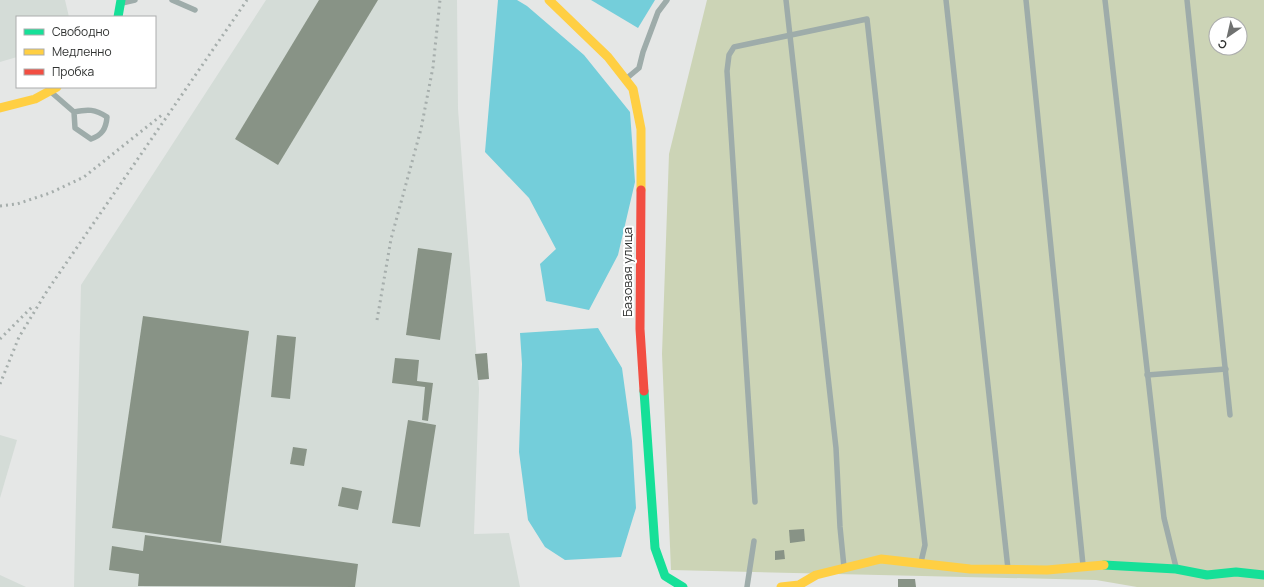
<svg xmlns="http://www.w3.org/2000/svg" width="1264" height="587" font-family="Manrope,sans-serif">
<rect width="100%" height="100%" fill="#e5e7e6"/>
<g fill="#d4dcd7">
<polygon points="0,0 65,0 69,17 17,17 17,57 0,62"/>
<polygon points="266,0 457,0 458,109 479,389 474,534 509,533 520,587 74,587 81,285"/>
<polygon points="0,435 17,440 0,498"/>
<polygon points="0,575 26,587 0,587"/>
</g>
<path fill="#ccd4b6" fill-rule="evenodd" d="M707,0h557v587h-127l-41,-7 -425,-10 -9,-216 7,-200zM1216,24h24v24h-24z"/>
<g fill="#74ceda">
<polygon points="498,0 517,0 527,6 584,55 630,112 635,182 618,255 589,310 546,301 540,264 556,249 529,198 485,152"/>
<polygon points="591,0 655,0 638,28"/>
<polygon points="598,328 622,368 632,441 636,508 621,557 565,560 545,547 528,520 519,452 522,364 520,333"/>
</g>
<g fill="#889386">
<polygon points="319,0 378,0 278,165 235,139"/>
<polygon points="418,248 452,253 440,340 406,335"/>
<polygon points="143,316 249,331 221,543 112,528"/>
<polygon points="277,335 296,337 290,399 271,397"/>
<polygon points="487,353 489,379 478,380 475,354"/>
<polygon points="395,358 419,360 417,381 433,383 428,421 422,420 425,387 392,383"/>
<polygon points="408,420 436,425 420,527 392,523"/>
<polygon points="293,447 307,449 304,466 290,464"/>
<polygon points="342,487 362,491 358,510 338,506"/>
<polygon points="804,529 805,541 790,543 789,530"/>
<polygon points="145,535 358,564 355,587 138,586 139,574 109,570 112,546 143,551"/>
<polygon points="784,550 785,559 775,560 775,551"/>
<polygon points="898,579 915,579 916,587 898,587"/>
</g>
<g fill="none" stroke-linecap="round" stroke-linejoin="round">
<g stroke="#9eacaa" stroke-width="5.5">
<polyline points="172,0 195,10"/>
<polyline points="786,0 836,448 840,527 844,567"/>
<polyline points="946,0 1008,569"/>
<polyline points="1026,0 1083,565"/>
<polyline points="1105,0 1164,518 1176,567"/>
<polyline points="1187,0 1230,415"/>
<polyline points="122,3 135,0"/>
<polyline points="627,78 639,68 643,52 658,12 667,0"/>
<path d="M51,92l23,20 1,16 16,11c11,-4 15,-10 16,-22 -12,-8 -19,-8 -33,-5"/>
<polyline points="1147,375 1226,369"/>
<polyline points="755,502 727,71 729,55 734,47 867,19 925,545 921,562"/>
<polyline points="747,587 754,541"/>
</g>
<g stroke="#16e098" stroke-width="9">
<polyline points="118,17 121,0"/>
<polyline points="644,391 655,548 665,576 683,587"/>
<polyline points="1104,565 1176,569 1207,575 1236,572 1264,575"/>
</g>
<g stroke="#ffcf43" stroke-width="9">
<polyline points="549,0 608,57 633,89 641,129 641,190"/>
<polyline points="0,108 35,99 57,87"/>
<polyline points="781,587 799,585 816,575 881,559 970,569 1047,570 1104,565"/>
</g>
<polyline stroke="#f24e42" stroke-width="9" points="641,190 640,329 644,391"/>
<g stroke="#a6aeac" stroke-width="3" stroke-dasharray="2 4" stroke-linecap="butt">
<polyline points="0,206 17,204 50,193 84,177 163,114"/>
<polyline points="377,320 391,239 421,129 433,67 440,0"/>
<polyline points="0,339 34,305"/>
<polyline points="0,384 19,337 47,291 247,0"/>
</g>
</g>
<g text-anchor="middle" stroke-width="4" stroke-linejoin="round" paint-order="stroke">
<g font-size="13" fill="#303231" stroke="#fff">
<text transform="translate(627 272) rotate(-90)" y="5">Базовая улица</text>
</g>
</g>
<rect x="16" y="16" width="140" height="72" fill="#ffffff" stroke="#acadad"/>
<rect x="24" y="29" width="20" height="6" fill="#16e098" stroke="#acadad"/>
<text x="52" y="36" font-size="12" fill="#303231">Свободно</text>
<rect x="24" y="49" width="20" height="6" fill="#ffcf43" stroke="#acadad"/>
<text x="52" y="56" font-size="12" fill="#303231">Медленно</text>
<rect x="24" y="69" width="20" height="6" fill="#f24e42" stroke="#acadad"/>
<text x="52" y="76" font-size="12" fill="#303231">Пробка</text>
<g transform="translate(1228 36) rotate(214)"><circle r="19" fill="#ffffff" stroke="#acadad"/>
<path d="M0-3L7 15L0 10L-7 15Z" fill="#6f7170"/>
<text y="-6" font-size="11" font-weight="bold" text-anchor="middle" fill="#303231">С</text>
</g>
</svg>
